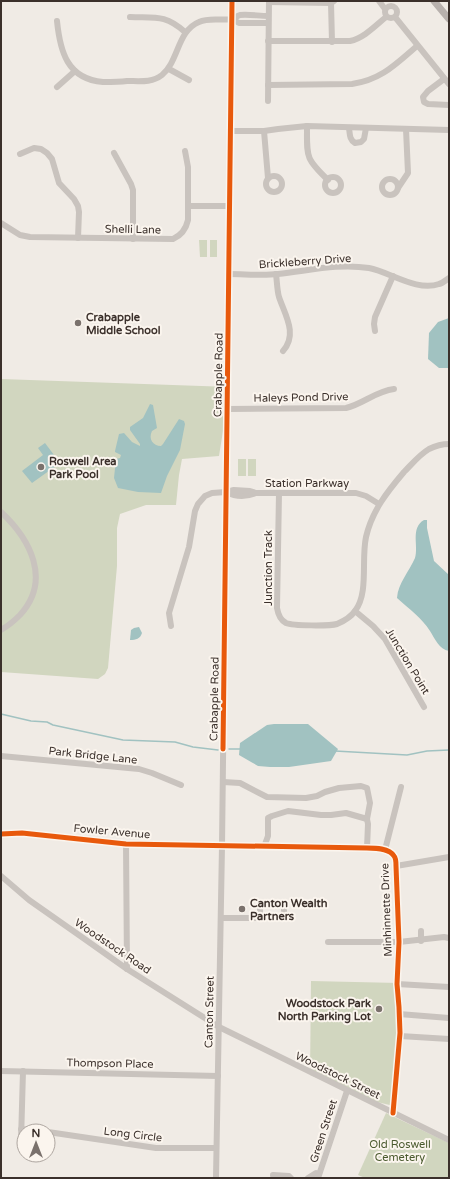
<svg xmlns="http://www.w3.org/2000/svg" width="450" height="1179" font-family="'Varela Round',sans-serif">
<rect width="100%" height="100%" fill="#f0ebe5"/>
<g fill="#d1d6bf">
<polygon points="199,240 207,240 207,257 200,257"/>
<rect x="210" y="240" width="7" height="17"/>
<polygon points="1,379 230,387 219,456 182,459 179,475 176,505 146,505 120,514 117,528 117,566 108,668 105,674 98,679 1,672"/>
<rect x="238" y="459" width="8" height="17"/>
<rect x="248" y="459" width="8" height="17"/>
<polygon points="311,981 399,983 394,1106 377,1102 310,1075"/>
<polygon points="386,1113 449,1143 449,1178 365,1178 358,1175"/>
</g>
<g fill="#a1c2c1">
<polygon points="449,318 449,368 439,368 428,359 429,333 438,322"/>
<path d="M150,404l3,1 4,23 -5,3c-4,8 1,15 9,15l2,-2 16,-25 5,2 1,3 -5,26 -13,26 -6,17 -23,-1 -20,-4 -4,-10 2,-19 4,-1 1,-3 -6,-3v-1l4,-17 5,-1 8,9 8,4v-2l-10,-14v-3l13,-9z"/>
<polygon points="45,443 60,463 32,483 22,471 43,455 38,448"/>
<path d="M424,520h3v8l7,33 15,14v76c-10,-2 -14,-12 -19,-20 -8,-13 -21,-22 -33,-33 1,-15 12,-26 18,-40 4,-12 -5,-30 9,-38z"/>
<path d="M139,627l3,6c-2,6 -6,7 -12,7l1,-10 3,-2z"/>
<polygon points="274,724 308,724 338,749 331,761 289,767 270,767 258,766 239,755 240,743 267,725"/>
</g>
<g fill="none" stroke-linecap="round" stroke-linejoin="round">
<g stroke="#a1c2c1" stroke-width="1.5">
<polyline points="1,714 31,721 47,722 53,725 123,740 175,742 193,747 218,750"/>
<polyline points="229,749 240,749"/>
<polyline points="335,751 407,755 427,751 449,750"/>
</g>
<g stroke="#c9c3be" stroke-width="6">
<polyline points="379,1 385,9"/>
<polyline points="269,2 331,3 334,1"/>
<polyline points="331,3 332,42"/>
<circle cx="391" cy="12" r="6"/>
<path d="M130,17c25,1 35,-3 55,15"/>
<polyline points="395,17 449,84"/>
<polyline points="232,19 239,23 268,23"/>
<path d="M57,21c3,30 10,58 46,61 8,0 16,0 24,-1 12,0 25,2 35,-6 17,-14 15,-44 37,-53 11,-5 22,-1 33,-3 3,-1 5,-3 8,-4 9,-1 19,1 28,1"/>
<path d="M268,41h82c14,-3 25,-15 36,-24"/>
<polyline points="169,69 189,80"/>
<polyline points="444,79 428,91 423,97 424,102 428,104 449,105"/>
<path d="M268,85l84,-1c29,-4 44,-20 65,-38"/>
<polyline points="57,87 75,71"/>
<polyline points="268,101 269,1"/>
<path d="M307,126c0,31 -2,32 21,54"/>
<path d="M349,128c1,6 0,11 6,15l6,-1 3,-3 2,-11"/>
<polyline points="231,131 264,131 278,129 307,126 449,130"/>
<polyline points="264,131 268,178"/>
<polyline points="114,153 131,184 133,190 133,239"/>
<polyline points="20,154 34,148 41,149 47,153 52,159 59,183 74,199 78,206 79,212 78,238"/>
<circle cx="274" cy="184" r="8"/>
<circle cx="333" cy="185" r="8"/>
<circle cx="390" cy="187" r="8"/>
<polyline points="398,188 408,173 406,129"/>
<polyline points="188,206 230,206"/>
<path d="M1,223l19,12 10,2 143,2c9,-4 13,-10 15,-19v-53l-3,-16"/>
<path d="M229,274c16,0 33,2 49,0 30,-3 60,-11 91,-6 21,4 48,24 70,16 4,-1 7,-4 10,-6"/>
<path d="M276,274c1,7 1,16 3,23 6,18 19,37 4,54"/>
<polyline points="375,331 374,324 375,317 393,276"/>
<path d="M228,409l118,-1c17,-4 30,-17 48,-19"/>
<path d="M226,492c10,5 20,5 30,1"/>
<path d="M279,493l-2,115c1,6 3,12 9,15 7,3 44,3 51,1 7,-3 14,-7 18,-13 14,-18 6,-51 11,-74 6,-26 21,-45 38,-65 8,-8 15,-17 25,-23 6,-3 13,-5 20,-5"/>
<path d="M1,512c29,27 51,68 19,103 -5,5 -12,11 -19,15"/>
<polyline points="355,611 373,626 385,639 424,707"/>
<polyline points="171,626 169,613 189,547 195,511 198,504 205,496 212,493 226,492 234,490 250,491 256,493 356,493 366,496 379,504"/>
<polyline points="1,756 139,769 152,773 181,785"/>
<polyline points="223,782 240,783 267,797 306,798 317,796 325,792 339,788 361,786 367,788 370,803 367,819 346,813 331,815 321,815 288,811 272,816 268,818 268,836 264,847"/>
<path d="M1,834l21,-1 104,11 241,4c8,0 22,0 27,8 2,2 2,7 2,10l3,76 -2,42 2,23 1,26 -7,80"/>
<polyline points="126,844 127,969"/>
<polyline points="367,848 368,824 367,819"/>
<polyline points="385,850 401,787"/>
<polyline points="396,866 449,857"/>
<polyline points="1,876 29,900 86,940 127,969 219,1027 449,1140"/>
<polyline points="221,918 284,918 284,903"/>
<polyline points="260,918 260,903"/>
<polyline points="421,931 421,941"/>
<polyline points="328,942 399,942 444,937 449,938"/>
<polyline points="397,984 449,987"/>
<polyline points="399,1014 449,1018"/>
<polyline points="400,1036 449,1039"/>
<polyline points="1,1071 218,1076"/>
<polyline points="21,1129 37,1131"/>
<polyline points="48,1132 156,1148 216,1148"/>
<polyline points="21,1141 23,1071"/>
<polyline points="273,1175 289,1176 291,1178"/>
<polyline points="216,1178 222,846 232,1"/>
<polyline points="308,1178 316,1173 319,1174"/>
<polyline points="318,1178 347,1091"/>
</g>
<polyline stroke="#b8b1ad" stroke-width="7" points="434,1 449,19"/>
<defs>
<g id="cycleway">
<polyline points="223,749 232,1"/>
<path d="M1,834l21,-1 104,11 241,4c8,0 22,0 27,8 2,2 2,7 2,10l3,76 -2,42 2,23 1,26 -7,80"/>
</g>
</defs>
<use href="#cycleway" stroke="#fbf5ee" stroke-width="8"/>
<use href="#cycleway" stroke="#e8590c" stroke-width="5"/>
</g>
<g fill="#7a716c" stroke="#fbf5ee" stroke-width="1.5">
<circle cx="78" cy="323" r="4"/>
<circle cx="41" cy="467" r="4"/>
<circle cx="242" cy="909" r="4"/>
<circle cx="379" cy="1009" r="4"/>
</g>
<g text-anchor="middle" stroke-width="4" stroke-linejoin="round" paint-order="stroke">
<g font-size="11" fill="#3b302b" stroke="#fbf5ee">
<text transform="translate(133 229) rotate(1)" y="4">Shelli Lane</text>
<text transform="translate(305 261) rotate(-4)" y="4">Brickleberry Drive</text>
<text transform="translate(218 375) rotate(-89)" y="4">Crabapple Road</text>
<text transform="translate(301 397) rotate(-1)" y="4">Haleys Pond Drive</text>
<text x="307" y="487">Station Parkway</text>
<text transform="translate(268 568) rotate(-90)" y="4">Junction Track</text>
<text transform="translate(408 661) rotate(59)" y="4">Junction Point</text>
<text transform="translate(214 699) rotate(-89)" y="4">Crabapple Road</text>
<text transform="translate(93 755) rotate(6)" y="4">Park Bridge Lane</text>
<text transform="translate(112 831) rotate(5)" y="4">Fowler Avenue</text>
<text transform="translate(386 910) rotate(-92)" y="4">Minhinnette Drive</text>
<text transform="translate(113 946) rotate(34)" y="4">Woodstock Road</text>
<text transform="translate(209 1012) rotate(-89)" y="4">Canton Street</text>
<text transform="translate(110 1063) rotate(1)" y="4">Thompson Place</text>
<text transform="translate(338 1075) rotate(26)" y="4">Woodstock Street</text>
<text transform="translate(323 1131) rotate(-72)" y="4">Green Street</text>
<text transform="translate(133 1134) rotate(7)" y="4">Long Circle</text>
</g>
<g font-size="11" font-weight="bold" fill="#3b302b" stroke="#fbf5ee" text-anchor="start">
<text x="86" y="321">Crabapple<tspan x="86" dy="13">Middle School</tspan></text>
<text x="49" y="465">Roswell Area<tspan x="49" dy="13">Park Pool</tspan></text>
<text x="250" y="907">Canton Wealth<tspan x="250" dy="13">Partners</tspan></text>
<text x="371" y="1007" text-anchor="end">Woodstock Park<tspan x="371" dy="13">North Parking Lot</tspan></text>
</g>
<g font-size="11" fill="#4a5a2e" stroke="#fbf5ee">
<text x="400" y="1148">Old Roswell<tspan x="400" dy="13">Cemetery</tspan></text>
</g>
</g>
<rect width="450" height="1179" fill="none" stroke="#3b302b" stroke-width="4"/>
<g transform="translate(36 1143)"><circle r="19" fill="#fbf5ee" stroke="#aea6a0"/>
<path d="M0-3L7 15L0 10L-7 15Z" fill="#7a716c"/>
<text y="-6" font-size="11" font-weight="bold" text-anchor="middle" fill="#3b302b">N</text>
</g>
</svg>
